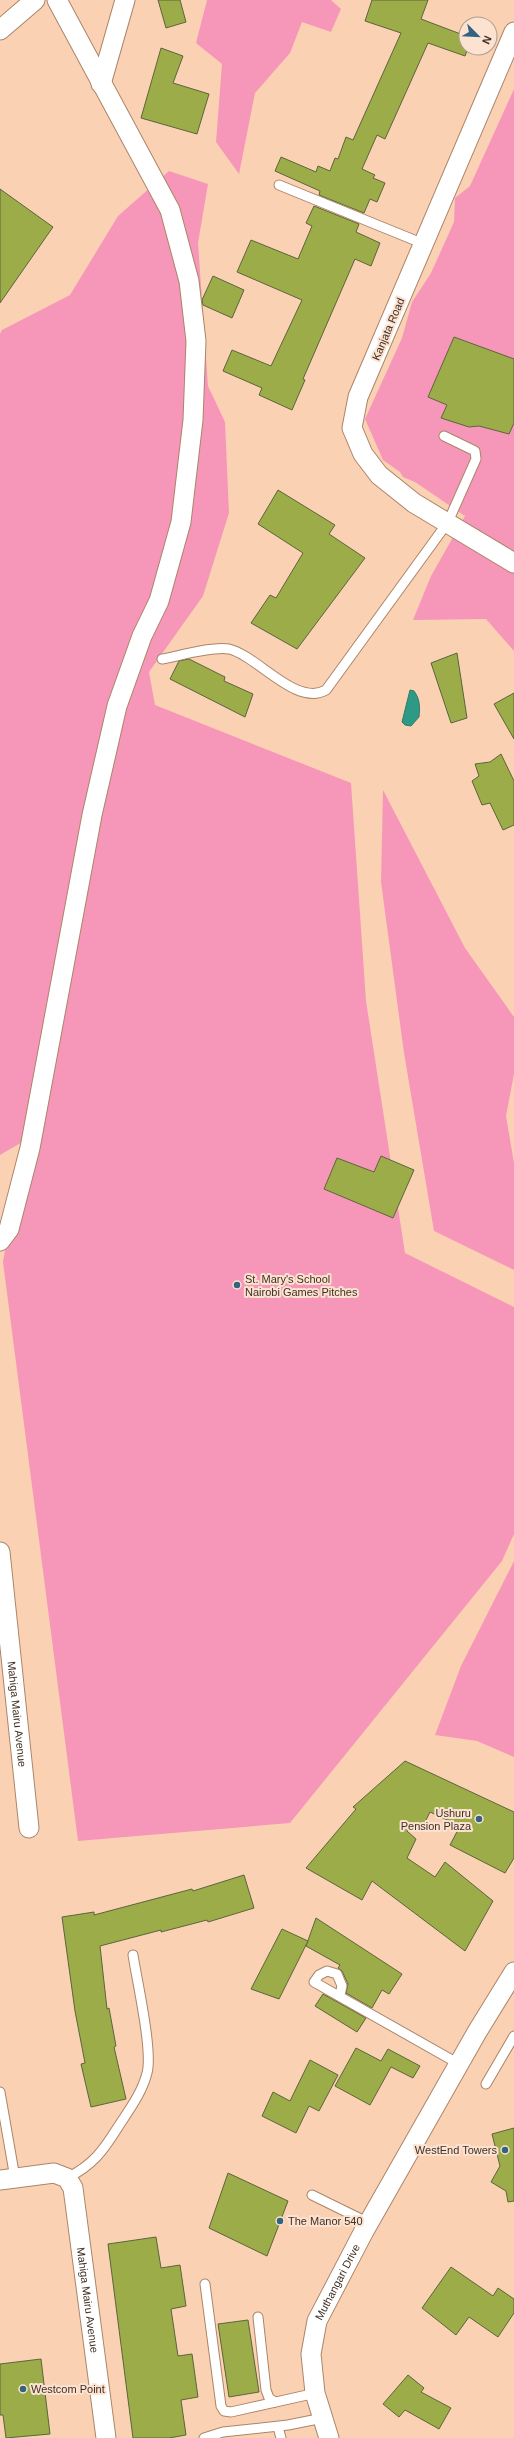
<svg xmlns="http://www.w3.org/2000/svg" width="514" height="2438" font-family="Helvetica,sans-serif">
<rect width="100%" height="100%" fill="#fbd1b4"/>
<g fill="#f697b9">
<polygon points="207,0 331,0 341,9 331,32 302,22 290,53 255,93 239,174 216,142 222,64 196,43"/>
<polygon points="514,89 514,651 486,619 413,620 431,576 465,516 415,482 403,477 400,472 383,460 365,419 402,338 412,302 431,273 454,222 455,198 470,186"/>
<polygon points="169,171 208,184 198,243 208,386 225,422 229,513 203,596 149,672 155,705 351,783 366,1001 405,1253 514,1307 514,1534 502,1561 290,1823 78,1841 3,1262 24,1141 0,1155 0,334 2,330 70,295 118,216"/>
<polygon points="383,790 465,948 514,1017 514,1074 506,1116 514,1163 514,1270 434,1231 404,1053 381,882"/>
<polygon points="514,1561 514,1757 477,1741 435,1735 461,1666"/>
</g>
<path fill="#2e9a85" stroke="#337a68" d="M410,690l4,1c6,8 6,16 5,26l-8,9 -6,-1 -3,-3z"/>
<g fill="#9cac49" stroke="#5d643b">
<polygon points="158,0 180,0 186,22 166,28"/>
<polygon points="372,0 428,0 421,19 466,36 466,48 468,48 465,56 428,43 385,139 377,135 362,169 375,175 373,178 385,183 377,202 370,199 364,213 319,195 320,191 275,171 281,157 316,172 318,166 330,171 335,158 338,159 346,137 353,140 401,33 365,21"/>
<polygon points="161,48 183,56 173,83 209,94 197,134 141,118"/>
<polygon points="0,189 53,227 0,303"/>
<polygon points="314,206 359,224 356,232 380,243 371,266 355,259 303,379 305,380 292,410 259,395 262,388 223,371 232,350 271,366 302,300 237,272 251,240 298,259 312,226 306,223"/>
<polygon points="213,276 244,290 232,318 203,305 202,300"/>
<polygon points="454,337 514,359 514,423 509,434 479,426 469,427 441,418 447,405 428,397"/>
<polygon points="278,490 335,525 329,534 365,558 297,649 251,623 270,595 276,598 303,553 258,524"/>
<polygon points="457,653 467,718 451,723 431,663"/>
<polygon points="189,659 225,677 224,681 253,694 245,717 170,679 179,661"/>
<polygon points="514,693 514,739 494,704"/>
<polygon points="501,754 514,781 514,825 503,830 490,803 482,805 472,781 479,776 475,764 490,762"/>
<polygon points="381,1156 414,1170 393,1218 324,1189 337,1158 374,1172"/>
<polygon points="405,1761 514,1812 514,1858 505,1873 450,1845 460,1826 430,1812 421,1830 411,1825 407,1831 416,1839 407,1858 435,1877 445,1862 493,1901 465,1951 372,1881 362,1900 306,1868 356,1809 353,1807"/>
<polygon points="244,1875 254,1908 208,1922 207,1920 161,1932 161,1930 100,1946 107,2009 109,2008 116,2046 114,2047 126,2099 91,2107 81,2064 85,2063 75,2011 62,1917 94,1912 94,1915 192,1889 193,1891"/>
<polygon points="316,1918 402,1974 389,1994 382,1990 372,2008 346,1993 348,1984 342,1971 338,1968 340,1965 306,1946"/>
<polygon points="282,1929 308,1941 279,1999 251,1989"/>
<polygon points="323,1994 366,2018 357,2032 315,2006"/>
<polygon points="356,2048 381,2061 388,2049 420,2066 413,2078 391,2067 370,2105 335,2086"/>
<polygon points="310,2060 338,2075 319,2111 309,2106 296,2133 262,2116 273,2092 290,2101"/>
<polygon points="514,2128 514,2201 508,2202 506,2191 491,2182 500,2166 492,2134"/>
<polygon points="228,2173 288,2201 267,2256 209,2228"/>
<polygon points="156,2237 161,2268 180,2265 186,2306 171,2309 178,2356 192,2354 198,2397 181,2400 186,2435 169,2438 133,2438 108,2244"/>
<polygon points="451,2267 493,2296 498,2288 514,2299 514,2313 498,2337 469,2317 456,2335 422,2308"/>
<polygon points="248,2320 259,2392 229,2397 218,2324"/>
<polygon points="41,2359 50,2434 6,2438 3,2415 0,2415 0,2364"/>
<polygon points="408,2375 424,2388 421,2392 451,2408 439,2429 405,2410 399,2417 383,2404"/>
</g>
<g fill="none" stroke-linecap="round" stroke-linejoin="round">
<defs>
<g id="service">
<polyline points="279,185 424,244"/>
<path d="M162,659c17,-3 50,-13 67,-10 29,7 67,58 97,41l122,-168 28,-63 -1,-8 -31,-15"/>
<polyline points="340,1995 342,1986 337,1974 327,1971 319,1975 314,1982 459,2064"/>
<polyline points="486,2084 514,2036"/>
<polyline points="0,2092 15,2178"/>
<path d="M67,2178c26,-13 36,-27 51,-51 11,-17 24,-34 29,-54 6,-22 -10,-92 -14,-118"/>
<polyline points="312,2195 369,2223"/>
<polyline points="205,2284 221,2406 224,2411 231,2412 316,2393"/>
<polyline points="258,2317 266,2390 269,2398 275,2402"/>
<polyline points="278,2427 281,2438"/>
<polyline points="204,2438 223,2432 288,2425 323,2418"/>
</g>
<g id="minor">
<polyline points="0,30 35,0"/>
<polyline points="514,32 358,397 352,428 363,454 379,475 414,503 514,563"/>
<polyline points="101,84 125,0"/>
<polyline points="0,1241 9,1229 30,1148 92,815 117,706 142,636 159,601 181,522 193,420 196,341 189,281 170,210 57,0"/>
<path id="s1" d="M0,1552l29,276"/>
<path id="s2" d="M0,2180l54,-7 13,5 6,10 33,250"/>
<path id="s3" d="M329,2438l-14,-45 -4,-39 6,-33 47,-90 113,-199 37,-60"/>
</g>
</defs>
<use href="#service" stroke="#ab8569" stroke-width="11"/>
<use href="#minor" stroke="#ab8569" stroke-width="21"/>
<use href="#service" stroke="#fff" stroke-width="9"/>
<use href="#minor" stroke="#fff" stroke-width="19"/>
</g>
<g fill="#326482" stroke="#fce2d1" stroke-width="1.5">
<circle cx="237" cy="1285" r="4"/>
<circle cx="479" cy="1819" r="4"/>
<circle cx="505" cy="2150" r="4"/>
<circle cx="280" cy="2221" r="4"/>
<circle cx="23" cy="2389" r="4"/>
</g>
<g text-anchor="middle" stroke-width="4" stroke-linejoin="round" paint-order="stroke">
<g font-size="11" fill="#403024" stroke="#fce2d1">
<text transform="translate(388 329) rotate(-67)" y="4">Kanjata Road</text>
<text dy="4" stroke="none"><textPath href="#s1" startOffset="163">Mahiga Mairu Avenue</textPath></text>
<text dy="4" stroke="none"><textPath href="#s3" startOffset="164">Muthangari Drive</textPath></text>
<text dy="4" stroke="none"><textPath href="#s2" startOffset="193">Mahiga Mairu Avenue</textPath></text>
</g>
<g font-size="11" fill="#403024" stroke="#fce2d1" text-anchor="start">
<text x="245" y="1283">St. Mary's School<tspan x="245" dy="13">Nairobi Games Pitches</tspan></text>
<text x="471" y="1817" text-anchor="end">Ushuru<tspan x="471" dy="13">Pension Plaza</tspan></text>
<text x="497" y="2154" text-anchor="end">WestEnd Towers</text>
<text x="288" y="2225">The Manor 540</text>
<text x="31" y="2393">Westcom Point</text>
</g>
</g>
<g transform="translate(478 36) rotate(114)"><circle r="19" fill="#fce2d1" stroke="#b19b8c"/>
<path d="M0-3L7 15L0 10L-7 15Z" fill="#326482"/>
<text y="-6" font-size="11" font-weight="bold" text-anchor="middle" fill="#403024">N</text>
</g>
</svg>
